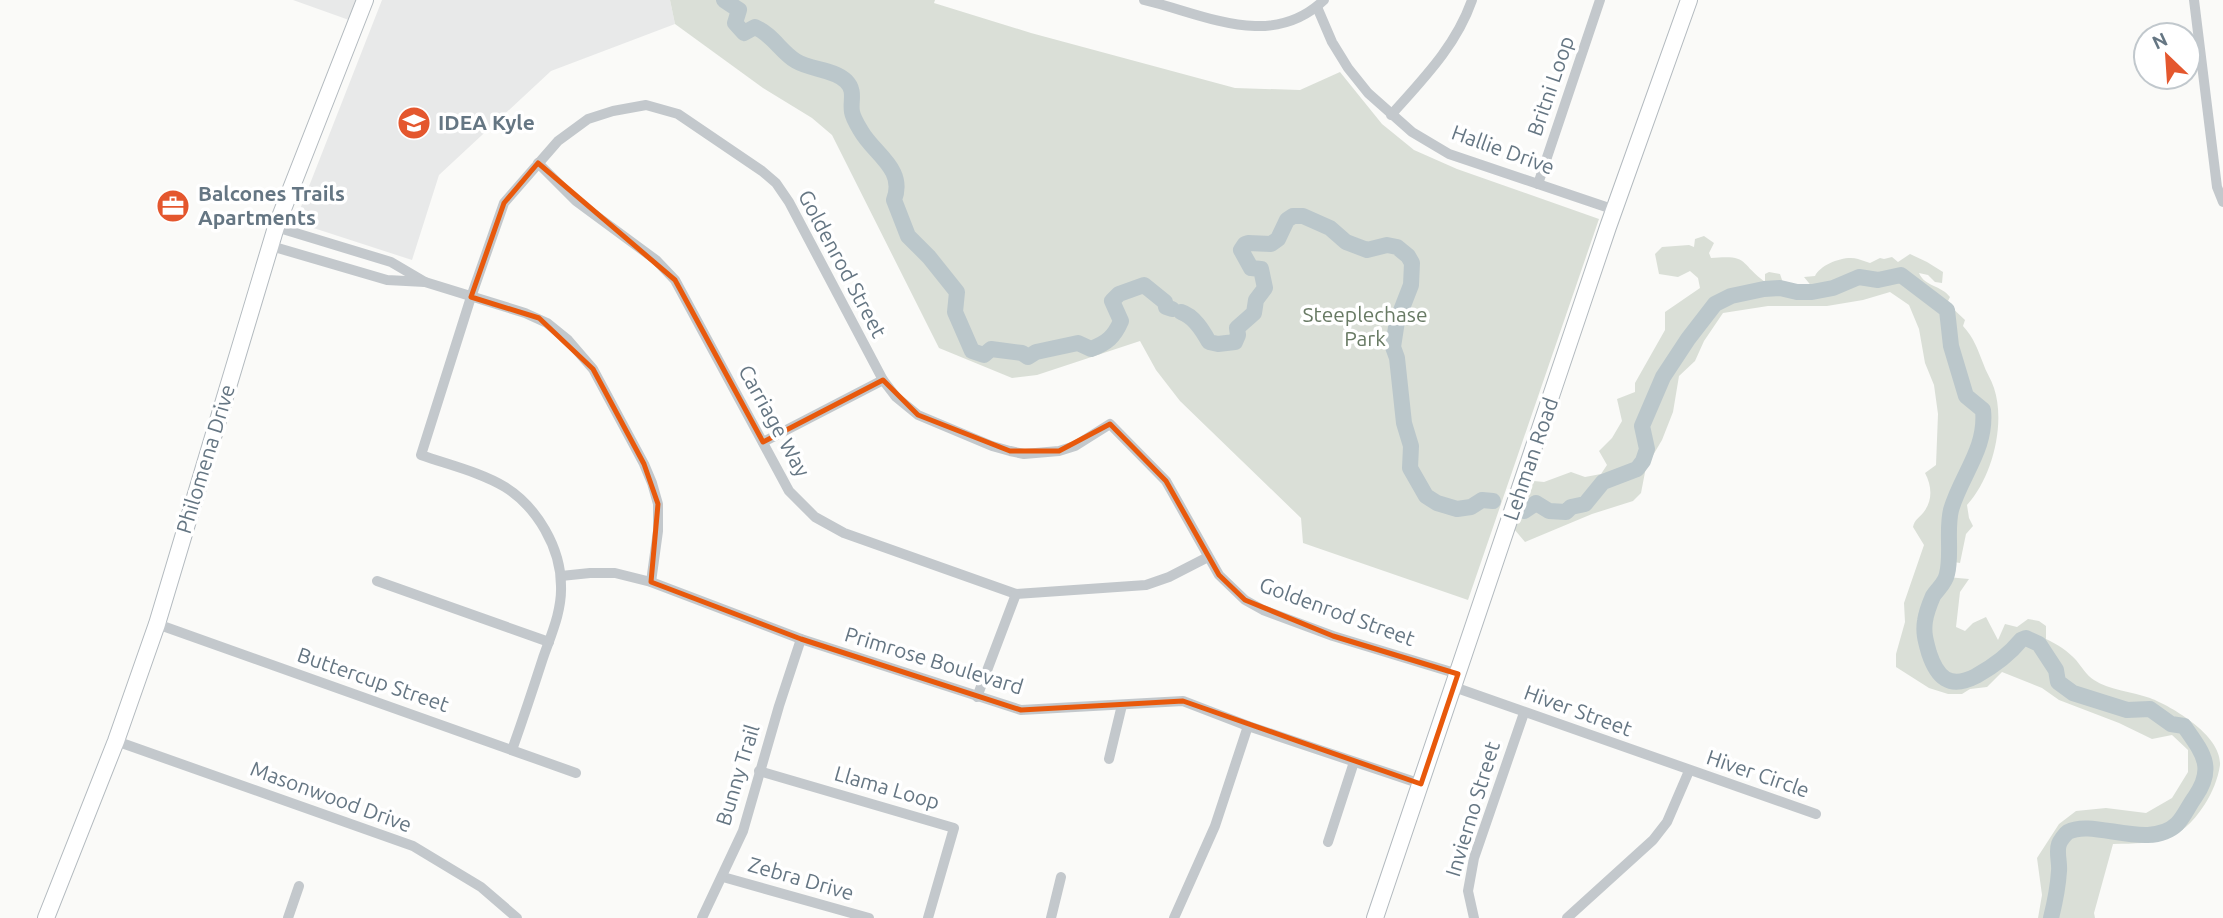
<svg xmlns="http://www.w3.org/2000/svg" width="2223" height="918" font-family="Ubuntu,sans-serif">
<rect width="100%" height="100%" fill="#fafaf8"/>
<g fill="#e8e9e9">
<polygon points="293,0 357,0 349,20"/>
<polygon points="382,0 670,0 675,24 551,71 439,175 412,260 295,222"/>
</g>
<g fill="#dadfd7">
<polygon points="670,0 935,0 934,3 1031,33 1235,88 1300,90 1340,72 1382,124 1414,150 1457,169 1599,219 1468,600 1303,543 1301,518 1180,401 1156,370 1140,341 1037,375 1012,378 939,348 832,135 812,118 763,88 675,24"/>
<path d="M1704,236l10,7 -5,10 2,5c39,-3 27,4 54,24v-8l4,-2 11,2 3,9 13,5h17l-9,-11 11,-1c6,-12 30,-21 43,-17 4,1 8,3 12,4l10,-5 4,1 8,-2 6,5 12,-8 17,8 16,10 -1,11 -7,-1 -7,-7 -9,-2c6,14 22,12 31,24l-3,6 18,17 -2,6c11,12 14,22 20,37 3,9 8,16 11,25 12,36 -2,90 -27,117l2,13 4,8 -7,8 -6,29 -12,-2 -1,16 22,2 -9,13 -4,35 9,4 8,-8 13,-6 12,23 7,-16 12,3 11,-8 11,2 7,5v13c11,5 22,12 30,21 6,7 10,15 18,20 15,10 39,12 56,18 23,9 72,38 70,67 -2,14 -8,28 -15,39 -26,40 -48,39 -92,40l-19,69 1,5h-57l4,-23 -5,-37 22,-34 17,-13 30,-3 40,5 26,-15 16,-26v-22l-16,-15 -20,4 -33,-16 -60,-23 -17,-12 -40,-16 -15,15 -17,2 -8,5h-14l-19,-6 -33,-21v-13l9,-32 -1,-19 20,-58 -11,-18c2,-8 5,-8 10,-14 10,-12 9,-27 2,-40l11,-8 2,-51 -4,-29 -9,-22 -6,-34 -10,-24 -19,-13 -27,8 -36,6h-59l-45,7 -19,28 -9,20 -16,15 -6,36 -11,28 -16,27 -5,26 -8,8 -41,13 -67,28 -16,-19 15,-43 20,2 27,-10 14,5 16,-3 6,-9 -8,-14 13,-13 10,-17 -5,-22 18,-7v-9l30,-53v-18l35,-24 -2,-10 -8,-7 -12,6 -19,-3 -4,-20 7,-7 27,-2 5,2 1,-8z"/>
</g>
<g fill="none" stroke-linecap="round" stroke-linejoin="round">
<g stroke="#bbc7cb" stroke-width="16">
<path d="M724,0l15,10 -4,13 9,10 11,-6c18,8 26,25 41,34 15,9 38,8 50,20 10,10 4,20 6,31 1,6 6,14 9,19 13,23 45,38 33,69l14,36 21,21 28,35 -2,20 17,39 12,4 7,-6 31,4 6,4 8,-5 42,-9 13,6c16,-6 23,-12 30,-28l-9,-20 7,-7 25,-9 21,17 1,5 6,2"/>
<path d="M1181,312c13,4 22,19 28,30l9,2 17,-2 3,-7 -1,-7 17,-15 2,-13 9,-12 -4,-19 -10,-1 -10,-18 4,-6 3,-1 23,1 7,-5 9,-19 6,-4h10l27,12 16,14 21,8 20,-5 10,2 11,9 4,7 -1,22 -14,36 -4,26 4,11 7,65 7,23 -1,22 16,28 11,7 20,6 14,-2 11,-7 11,1"/>
<path d="M1524,511l12,-8 13,8 17,1 5,-5 14,-3 18,-22 34,-13 6,-8 4,-12 -5,-23 21,-49 25,-38 27,-35 16,-8 33,-7 16,-1 17,4h15l21,-4 26,-11 19,3 23,-5 46,35 4,36 15,50 17,14c4,39 -22,65 -32,100 -5,20 1,44 -4,64 -2,10 -9,14 -14,22 -3,7 -7,18 -8,25 -2,12 1,21 4,32 8,24 20,37 47,23 18,-10 32,-20 45,-36l5,-2 13,6 17,26 2,12 15,11 54,17 23,-1 21,15 13,2c18,26 32,41 11,71 -6,8 -11,20 -18,27 -28,27 -84,-6 -109,8 -3,2 -8,9 -9,12 -3,8 1,19 0,27 -1,16 -4,31 -8,47"/>
</g>
<defs>
<g id="secondary">
<polyline points="46,918 116,741 157,624 276,227 365,0"/>
<polyline points="1375,918 1608,227 1689,0"/>
</g>
</defs>
<use href="#secondary" stroke="#b3babf" stroke-width="18"/>
<g stroke="#c3c8cc" stroke-width="10">
<path d="M1144,0c60,14 127,51 180,0"/>
<polyline points="2194,0 2217,187 2223,202"/>
<polyline points="1317,7 1332,42 1348,68 1368,93 1412,132 1449,154 1615,210"/>
<path d="M1391,115c32,-36 65,-69 81,-115"/>
<polyline points="538,163 576,201 656,260 675,280 789,491 815,517 844,533 1016,594 1146,585 1169,577 1208,557"/>
<polyline points="1538,184 1600,0"/>
<polyline points="276,227 391,262 425,282"/>
<polyline points="271,246 387,280 425,282 525,313 547,323 568,340 593,369 644,464 652,483 658,504 658,531 651,582"/>
<polyline points="763,442 883,380"/>
<polyline points="561,576 590,573 615,573 651,582 801,639 1021,710 1183,701 1248,726 1421,784"/>
<polyline points="377,581 549,642"/>
<polyline points="157,624 576,773"/>
<polyline points="1454,687 1816,814"/>
<polyline points="977,697 1016,594"/>
<polyline points="116,741 413,846 481,887 517,918"/>
<path d="M512,750c11,-31 21,-61 31,-92 8,-23 19,-47 18,-72 0,-38 -24,-79 -56,-99 -25,-15 -56,-22 -84,-32l50,-158 33,-94 54,-62 30,-22 25,-8 33,-6 32,9 84,57 14,12 13,19 94,178 13,17 22,18 74,31 18,5 14,3 35,-3 16,-5 35,-22 56,57 53,94 26,25 18,10 70,26 125,38"/>
<polyline points="1109,759 1122,705"/>
<polyline points="759,771 954,828 928,918"/>
<polyline points="1328,842 1354,762"/>
<polyline points="723,877 869,918"/>
<polyline points="288,918 299,886"/>
<polyline points="702,918 743,831 779,706 801,639"/>
<polyline points="1051,918 1061,877"/>
<polyline points="1174,918 1215,826 1248,726"/>
<polyline points="1474,918 1468,891 1474,858 1524,713"/>
<polyline points="1567,918 1653,840 1667,822 1689,771"/>
</g>
<use href="#secondary" stroke="#fff" stroke-width="16"/>
</g>
<path fill="none" stroke="#e8590c" stroke-width="5" stroke-linejoin="round" d="M538,163l137,117 88,162 120,-62 35,35 92,36h49l51,-27 56,57 53,94 26,25 88,36 125,38 -37,110 -238,-83 -162,9 -220,-71 -150,-57 7,-78 -14,-40 -51,-95 -54,-51 -68,-21 33,-94z"/>
<defs>
<symbol id="school-disc" viewBox="-11 -11 22 22"><circle r="9.5" fill="#e4572e" stroke="#fff"/><path d="M0-5L7-2L0 1L-7-2ZM-4 1L0 2.5L4 1V4Q0 6-4 4Z" fill="#fff"/></symbol>
<symbol id="office-disc" viewBox="-11 -11 22 22"><circle r="9.5" fill="#e4572e" stroke="#fff"/><path d="M-6-3h4V-5.5h4V-3h4V5H-6ZM-1-4.5V-3h2v-1.5ZM-6 0V1H6V0Z" fill="#fff"/></symbol>
</defs>
<g fill-rule="evenodd">
<use href="#school-disc" x="395" y="104" width="38" height="38"/>
<use href="#office-disc" x="154" y="187" width="38" height="38"/>
</g>
<g text-anchor="middle" stroke-width="7" stroke-linejoin="round" paint-order="stroke">
<g font-size="21" fill="#657683" stroke="#fff">
<text transform="translate(1551 86) rotate(-71)" y="7">Britni Loop</text>
<text transform="translate(1503 150) rotate(20)" y="7">Hallie Drive</text>
<text transform="translate(842 264) rotate(62)" y="7">Goldenrod Street</text>
<text transform="translate(774 421) rotate(61)" y="7">Carriage Way</text>
<text transform="translate(206 459) rotate(-73)" y="7">Philomena Drive</text>
<text transform="translate(1531 459) rotate(-71)" y="7">Lehman Road</text>
<text transform="translate(1337 612) rotate(20)" y="7">Goldenrod Street</text>
<text transform="translate(934 661) rotate(17)" y="7">Primrose Boulevard</text>
<text transform="translate(373 680) rotate(19)" y="7">Buttercup Street</text>
<text transform="translate(1578 711) rotate(20)" y="7">Hiver Street</text>
<text transform="translate(1758 774) rotate(19)" y="7">Hiver Circle</text>
<text transform="translate(738 775) rotate(-73)" y="7">Bunny Trail</text>
<text transform="translate(887 788) rotate(16)" y="7">Llama Loop</text>
<text transform="translate(331 797) rotate(20)" y="7">Masonwood Drive</text>
<text transform="translate(1473 809) rotate(-73)" y="7">Invierno Street</text>
<text transform="translate(801 879) rotate(16)" y="7">Zebra Drive</text>
</g>
<g font-size="21" font-weight="bold" fill="#657683" stroke="#fff" text-anchor="start">
<text x="438" y="130">IDEA Kyle</text>
<text x="198" y="201">Balcones Trails<tspan x="198" dy="24">Apartments</tspan></text>
</g>
<g font-size="21" fill="#687a64" stroke="#fff">
<text x="1365" y="322">Steeplechase<tspan x="1365" dy="24">Park</tspan></text>
</g>
</g>
<g transform="translate(2167 56) rotate(335)"><circle r="33" fill="#ffffff" stroke="#c1c8cd" stroke-width="2"/>
<path d="M0-5L12 26L0 18L-12 26Z" fill="#e4572e"/>
<text y="-10" font-size="19" font-weight="bold" text-anchor="middle" fill="#657683">N</text>
</g>
</svg>
